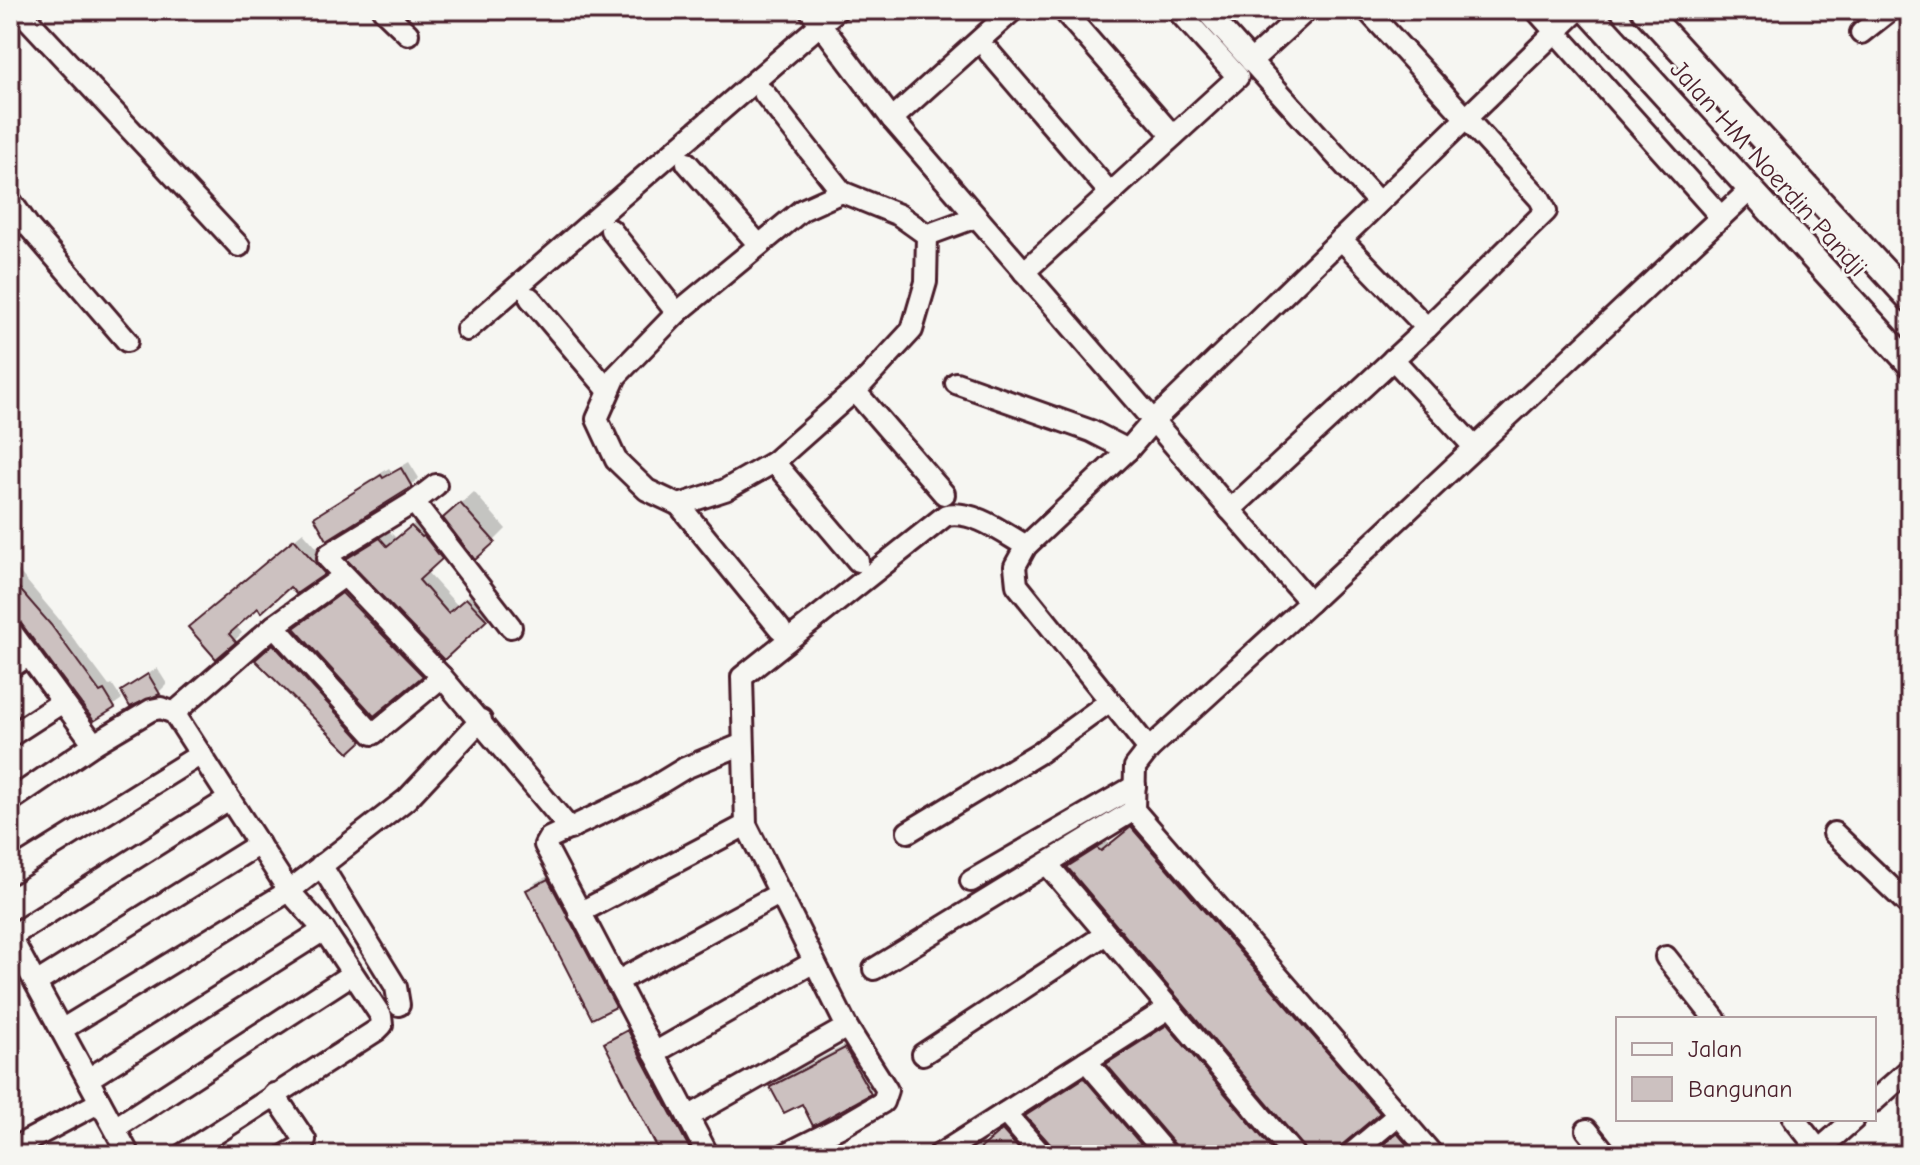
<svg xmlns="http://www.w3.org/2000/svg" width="1920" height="1165" font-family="'Comic Neue',sans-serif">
<rect width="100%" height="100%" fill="#f6f6f2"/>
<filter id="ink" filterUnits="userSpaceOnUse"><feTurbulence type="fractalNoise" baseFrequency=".0125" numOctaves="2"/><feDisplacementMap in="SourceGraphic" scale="16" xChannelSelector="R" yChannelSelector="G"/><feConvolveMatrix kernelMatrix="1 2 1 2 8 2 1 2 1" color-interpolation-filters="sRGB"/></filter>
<g filter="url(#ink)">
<g fill="#0003">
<polygon points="409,462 419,478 411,485 316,518 324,510 389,468 392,472"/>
<polygon points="474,492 506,529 494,541 458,506"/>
<polygon points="421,518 450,549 426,571 458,606 476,590 494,610 444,657 349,559 358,550 389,531 397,539"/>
<polygon points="303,532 331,564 324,572 296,592 290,584 258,606 236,626 242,633 234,641 198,620"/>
<polygon points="10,561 58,618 109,686 112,684 122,699 94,719 22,621 10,616"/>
<polygon points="351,587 429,667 374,713 296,628"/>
<polygon points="282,638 368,732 349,751 265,652"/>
<polygon points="157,668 167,684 159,692 131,705 123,692"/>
<polygon points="1140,820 1386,1104 1348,1137 1344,1147 1348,1155 1307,1155 1306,1146 1069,867 1106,841 1110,845"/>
<polygon points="556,872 622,998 614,1005 528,890 536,882"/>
<polygon points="1175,1018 1291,1155 1181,1155 1179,1146 1108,1064 1116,1056"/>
<polygon points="636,1024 702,1149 697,1155 664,1155 606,1044 614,1036"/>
<polygon points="853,1041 878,1084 870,1092 814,1123 802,1101 773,1087 781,1079"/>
<polygon points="1092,1071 1164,1155 1056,1155 1054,1146 1027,1116 1035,1108"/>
<polygon points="1012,1123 1040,1155 964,1155 983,1141 986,1145"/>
<polygon points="1406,1126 1430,1155 1371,1155"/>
</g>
<g fill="#ccc1c0" stroke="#4a1f2b" stroke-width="2">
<polygon points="401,468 412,487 327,540 314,517 381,475 383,478"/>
<polygon points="460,503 495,542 475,560 443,518"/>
<polygon points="411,526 422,537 424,536 442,559 419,580 448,613 466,598 487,620 444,660 346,559 380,538 387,546"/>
<polygon points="294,539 325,574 296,594 290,587 261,613 258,608 229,634 236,642 216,659 188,627"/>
<polygon points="10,578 51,625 100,692 104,690 115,708 94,721 20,622 10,617"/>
<polygon points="342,593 423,676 374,716 294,628"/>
<polygon points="273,644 362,741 349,753 255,660"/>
<polygon points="148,674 160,694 130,707 121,691"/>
<polygon points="1131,827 1380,1113 1342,1145 1337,1155 1307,1155 1304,1147 1067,867 1097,848 1101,851"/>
<polygon points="548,879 616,1007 592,1019 526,890"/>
<polygon points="1167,1025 1277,1155 1180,1155 1177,1147 1106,1064"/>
<polygon points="628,1030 642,1059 693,1155 661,1155 604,1043"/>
<polygon points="845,1048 871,1094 813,1126 802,1104 784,1113 770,1087"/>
<polygon points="1084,1078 1150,1155 1055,1155 1052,1146 1025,1116"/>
<polygon points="1002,1130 1020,1150 1015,1155 973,1155"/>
<polygon points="1397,1133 1416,1155 1374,1155 1373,1153"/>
</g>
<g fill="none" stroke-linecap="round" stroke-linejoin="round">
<defs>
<g id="minor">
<polyline points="19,10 239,246"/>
<polyline points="383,10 408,34"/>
<polyline points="810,10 892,119 1310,602 1149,749 1135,767 1134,810 1433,1155"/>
<polyline points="1063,10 1173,136"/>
<polyline points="1205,10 1378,202"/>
<polyline points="1536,10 1721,217"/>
<polyline points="1861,33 1890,10"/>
<polyline points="989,52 1110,193"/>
<polyline points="1251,61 1307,10"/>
<polyline points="764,93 842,192"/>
<polyline points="892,119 1013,10"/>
<polyline points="687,163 759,245"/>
<polygon points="842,192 899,215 927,235 926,282 912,330 863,383 774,462 725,490 679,505 647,490 616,460 597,419 616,376 677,313 802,210"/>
<polyline points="10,200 29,227 127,341"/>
<polyline points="611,230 677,313"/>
<polyline points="927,235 976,217"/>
<polyline points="1341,239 1427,328"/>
<polyline points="1024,272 1238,77 1177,10"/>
<polyline points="530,298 609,391"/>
<polyline points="467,330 837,10"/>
<polyline points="1393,359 1475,448"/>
<polyline points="956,383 1091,431 1128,450"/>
<polyline points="855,391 944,494"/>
<polyline points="774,462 858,561"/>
<polyline points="436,485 414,502 329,554 328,558 442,677 570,829"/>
<polyline points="414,502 511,627"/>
<polyline points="679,505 780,629"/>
<polyline points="1230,510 1427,328 1546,211 1540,199 1367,10"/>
<polyline points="1310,602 1751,189"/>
<polyline points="274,626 373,734 442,677"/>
<polyline points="10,630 94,744"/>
<polyline points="10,668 29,655"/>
<polyline points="174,713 274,626 344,576"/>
<polyline points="10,736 61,703"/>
<polyline points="1149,749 1017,585 1015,566 1026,546 1128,450 1152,422 1578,10"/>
<polyline points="10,801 94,744 151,710 161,708 174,713 289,891 324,930 381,1016 382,1025 377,1030 182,1155"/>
<polyline points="908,832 1039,753 1110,701"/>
<polyline points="1834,833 1910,906"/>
<polyline points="1047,864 1294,1155"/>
<polyline points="321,865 396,987 399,1005"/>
<polyline points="10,873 201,754"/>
<polyline points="971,881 1135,786"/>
<polyline points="579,913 746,825"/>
<polyline points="10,936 129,1155"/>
<polyline points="10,937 229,799"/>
<polyline points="1666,957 1715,1019"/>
<polyline points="874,969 1134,810"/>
<polyline points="616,982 779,894"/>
<polyline points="36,983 259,844"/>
<polyline points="61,1030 289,891 407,799 481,720"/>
<polyline points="654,1053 814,962"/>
<polyline points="923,1054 1106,934"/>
<polyline points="1086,1061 1167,1155"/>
<polyline points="88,1079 324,930"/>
<polyline points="274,1094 305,1140 303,1145 286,1155"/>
<polyline points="1874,1101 1910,1069"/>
<polyline points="1005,1113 1042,1155"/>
<polyline points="688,1117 847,1027"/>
<polyline points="1794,1119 1823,1155"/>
<polyline points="115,1128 352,974"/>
<polyline points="1587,1130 1607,1155"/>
<polyline points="10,1150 100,1102"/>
<polyline points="1819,1150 1854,1119"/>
<polyline points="708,1155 545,845 549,838 644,793 685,768 743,744"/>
<path d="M784,1155l58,-29 41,-24 4,-12 -40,-63 -101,-202 -4,-148 204,-162c28,-5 56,17 80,31"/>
<polyline points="939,1155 1169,1008"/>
<polyline points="1350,1155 1398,1115"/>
<polyline points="1906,1155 1910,1150"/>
</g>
<g id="major">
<polyline points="1587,10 1910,364"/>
<polyline points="1644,10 1910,299"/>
</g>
</defs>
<use href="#minor" stroke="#4a1f2b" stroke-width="26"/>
<use href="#major" stroke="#4a1f2b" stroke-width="30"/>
<use href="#minor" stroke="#f6f6f2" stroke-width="20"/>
<use href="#major" stroke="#f6f6f2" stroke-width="24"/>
</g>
</g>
<g text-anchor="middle" stroke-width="6" stroke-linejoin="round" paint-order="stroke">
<g font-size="26" fill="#4a1f2b" stroke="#f6f6f2">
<text transform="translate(1769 168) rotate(48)" y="9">Jalan HM Noerdin Pandji</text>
</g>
</g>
<rect width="1920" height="1165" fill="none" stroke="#f6f6f2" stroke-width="40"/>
<rect x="20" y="20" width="1880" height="1125" fill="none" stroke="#4a1f2b" stroke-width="3" filter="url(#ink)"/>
<rect x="1616" y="1017" width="260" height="104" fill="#f6f6f2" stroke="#b1a0a2" stroke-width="2"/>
<rect x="1632" y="1043" width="40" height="12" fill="#f6f6f2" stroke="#b1a0a2" stroke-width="2"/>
<text x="1688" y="1057" font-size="24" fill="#4a1f2b">Jalan</text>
<rect x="1632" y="1077" width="40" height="24" fill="#ccc1c0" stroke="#b1a0a2" stroke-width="2"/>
<text x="1688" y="1097" font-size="24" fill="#4a1f2b">Bangunan</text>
</svg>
